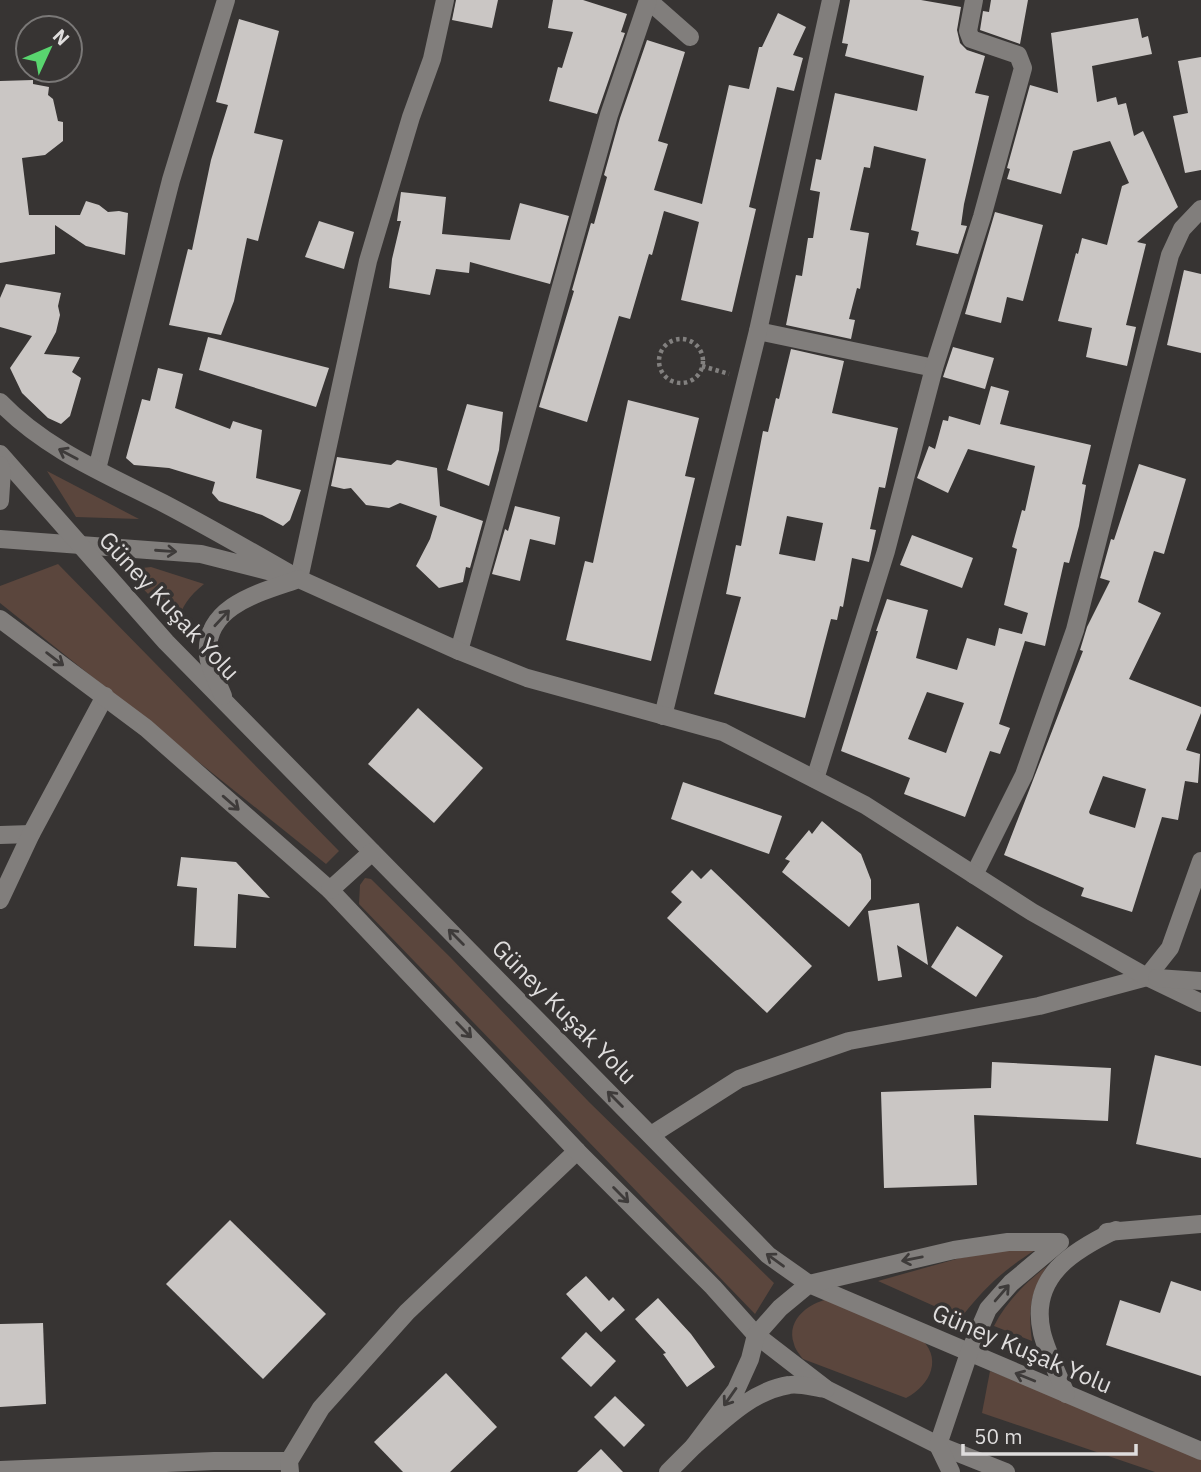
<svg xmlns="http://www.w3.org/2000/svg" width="1201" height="1472" font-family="'IBM Plex Sans',sans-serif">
<rect width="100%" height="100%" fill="#373433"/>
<g fill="#5b463d">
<polygon points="47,471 139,519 76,517"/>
<polygon points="58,564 339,851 326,864 0,603 0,586"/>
<path d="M151,567l53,17c-15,12 -22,22 -27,40l-52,-54z"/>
<polygon points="365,878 371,879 450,957 589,1102 774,1283 755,1314 359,904 360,885"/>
<path d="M1046,1244c-35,19 -61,42 -85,74l-83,-37 82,-23z"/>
<path d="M1047,1266c-17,27 -19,44 -15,75l-38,-15c12,-24 32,-44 53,-60z"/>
<path d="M833,1298l85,38c26,21 13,49 -12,62l-103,-39c-3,-4 -8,-10 -9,-15 -9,-26 18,-43 39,-46z"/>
<polygon points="990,1371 1201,1452 1201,1472 1155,1472 982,1413"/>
</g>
<g fill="#cac6c4" fill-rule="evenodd">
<polygon points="456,0 498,0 492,28 452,20"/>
<polygon points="553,0 583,0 627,14 621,32 625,33 597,114 549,101 558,67 562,68 573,32 548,28"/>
<polygon points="850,0 921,0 961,7 957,30 960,43 967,50 985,56 975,93 989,96 964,204 961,225 967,226 958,254 916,245 919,232 911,230 926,159 874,146 870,168 864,167 850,230 869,233 860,289 857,288 849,319 855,320 851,339 786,325 796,275 802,276 808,238 813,238 820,192 810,190 816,159 821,160 835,93 917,111 924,76 845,56 848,44 842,43"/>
<polygon points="991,0 1028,0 1020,44 980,30 983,11 989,12"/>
<polygon points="778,13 806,27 793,55 803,58 794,91 777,87 749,207 756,209 732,312 681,300 699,222 664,211 652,255 649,254 630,319 619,316 587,422 539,407 574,291 572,290 591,223 594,224 607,177 604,175 620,118 647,40 685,52 658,141 668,144 654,190 702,204 729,85 749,89 759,47 762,47"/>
<polygon points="1138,18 1142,38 1148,36 1152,54 1092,66 1097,102 1116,97 1118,105 1126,103 1134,136 1143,131 1178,207 1137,242 1146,244 1126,325 1136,327 1127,366 1086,357 1092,328 1058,321 1076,253 1078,254 1082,238 1107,245 1122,186 1129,183 1110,141 1073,151 1061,194 1007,179 1010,169 1007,168 1030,85 1058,93 1051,33"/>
<polygon points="239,19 279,31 254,133 283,140 258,241 247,238 234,301 221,335 169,325 188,249 192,250 211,160 228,105 216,102"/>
<polygon points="1201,57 1201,170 1185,173 1173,116 1188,113 1178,61"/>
<polygon points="33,80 33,84 49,87 48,95 53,99 58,121 63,122 63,141 45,155 22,158 29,215 80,215 86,201 99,205 108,212 119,211 128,213 125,255 86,246 55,225 55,254 0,263 0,81"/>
<polygon points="401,192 446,197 442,234 510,240 520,203 569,216 550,284 470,262 469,273 436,269 430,295 389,288 392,259 401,221 397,221"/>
<polygon points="995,212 1043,225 1023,301 1007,297 1001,323 965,314"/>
<polygon points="319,221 354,232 344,269 305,257"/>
<polygon points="1184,270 1201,274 1201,353 1167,345"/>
<polygon points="6,284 61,293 58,306 60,315 56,332 44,354 80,357 72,372 81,378 70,416 61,424 48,418 22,393 10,368 32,336 0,327 0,298"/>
<polygon points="208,337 329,368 316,407 199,370"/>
<polygon points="953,347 994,358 985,389 943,377"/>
<path d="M791,349l53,12 -12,52 66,15 -13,60 -6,-1 -9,42 6,1 -7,32 -17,-4 -9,49 -3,-1 -3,14 -6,-1 -26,99 -91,-24 27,-97 -15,-3 10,-49 5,1 22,-115 5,1 8,-34 3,1zM787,516l36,7 -8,38 -36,-7z"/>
<polygon points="158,368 183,374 175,408 230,429 233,421 262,430 256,478 301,490 290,520 283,526 262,515 219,501 212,493 215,482 169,468 134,465 126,458 142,399 150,401"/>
<path d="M991,386l18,5 -9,33 91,21 -9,39 4,1 -7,41 -10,37 -5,-1 -19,84 -20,-5 -26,83 11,4 -10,26 -10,-3 -25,66 -61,-23 6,-16 -69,-27 37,-120h-2l11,-32 41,11 -12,48 41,12 10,-32 28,8 4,-18 23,6 6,-21 -24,-8 13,-56 -5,-2 10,-37 3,1 10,-45 -67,-17 -20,44 -31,-15 12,-32 6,3 8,-29 5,1 1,-5 31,9zM927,692l37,11 -18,50 -38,-14z"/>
<polygon points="628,400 699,418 685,476 695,478 651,661 566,640 585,561 593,563"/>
<polygon points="467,404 503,412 499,450 489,486 447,470"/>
<polygon points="337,457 391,465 397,460 437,468 440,506 483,521 470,568 466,567 463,582 439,588 416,566 430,539 437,516 400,503 389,508 366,505 351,488 344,489 331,486"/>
<path d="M1139,464l47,15 -22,75 -10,-3 -16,51 23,11 -32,66 72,28v6l-15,37 14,4 -2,29 -13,-2 -7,39 -16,-3 -30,95 -51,-16 3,-8 -80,-33 79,-204 -3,-1 7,-23 23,-46 -10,-3 11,-39 3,1zM1103,776l43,13 -11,39 -45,-14 -1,-2z"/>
<polygon points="515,506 560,517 555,545 530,539 520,581 492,574 505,529 508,531"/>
<polygon points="912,535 973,558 962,588 900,565"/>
<polygon points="418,708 483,768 434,823 368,764"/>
<polygon points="683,782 782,816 769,854 671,819"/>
<polygon points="822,821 861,854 871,880 871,899 849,927 782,872 790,861 785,859 809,830 812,834"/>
<polygon points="181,857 236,862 270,898 238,894 236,948 194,946 197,888 177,886"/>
<polygon points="711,869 812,966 767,1013 667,918 682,902 671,892 692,870 701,879"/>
<polygon points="919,903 928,965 897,945 902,977 878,981 868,911"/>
<polygon points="957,926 1003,956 976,997 931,967"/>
<polygon points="1155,1055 1201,1066 1201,1158 1136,1144"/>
<polygon points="992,1062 1111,1068 1108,1121 974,1115 977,1185 884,1188 881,1092 991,1088"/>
<polygon points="230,1220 326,1314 263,1379 166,1284"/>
<polygon points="586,1276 609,1301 613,1297 625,1310 601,1332 566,1294"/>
<polygon points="1171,1281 1201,1291 1201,1376 1106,1345 1120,1300 1160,1313"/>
<polygon points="658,1298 691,1334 715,1367 687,1387 663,1354 666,1353 635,1319"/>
<polygon points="43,1323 46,1404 0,1407 0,1324"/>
<polygon points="586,1332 616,1361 591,1387 561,1358"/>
<polygon points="446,1373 497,1427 450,1472 403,1472 374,1442"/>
<polygon points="615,1396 645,1425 624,1447 594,1417"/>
<polygon points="601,1449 623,1472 577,1472"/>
</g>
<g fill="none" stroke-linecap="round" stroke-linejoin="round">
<g stroke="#82807f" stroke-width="4.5" stroke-dasharray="3.5 3.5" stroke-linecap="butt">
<circle cx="681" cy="361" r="22"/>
<polyline points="702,366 729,374"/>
</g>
<g stroke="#817e7c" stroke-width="18">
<polyline points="648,0 690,37"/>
<polyline points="758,331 934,368"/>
<polyline points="97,469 171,180 226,0"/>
<polyline points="299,579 368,261 411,117 432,59 445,0"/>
<polyline points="459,651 609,115 648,0"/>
<polyline points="663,716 758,331 831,0"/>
<polyline points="815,779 886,551 934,368 982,217 1023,68 1018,55 971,39 968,31 974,0"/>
<polyline points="0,835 31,834"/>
<polyline points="974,875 1024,775 1075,630 1170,255 1182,229 1201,209"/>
<polyline points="0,900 31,834 105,696"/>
<polyline points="651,1135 739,1079 849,1041 1039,1006 1147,977 1170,948 1201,861"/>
<polyline points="0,1470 214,1461 289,1461"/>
<polyline points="290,1472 289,1461 321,1408 407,1312 577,1151"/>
</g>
<g stroke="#817e7c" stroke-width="18">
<path d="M0,402c45,47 106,72 163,101 46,24 91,50 136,76l-98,-25 -201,-15"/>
<polyline points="0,454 166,642 768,1255 809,1284 1201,1451"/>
<polyline points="0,465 2,471 0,501"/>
<polyline points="0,619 146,728 330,890 577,1151 713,1287 756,1335 826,1389 938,1445 1006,1472"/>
<path d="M223,696c-5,-13 -14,-28 -15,-41 -4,-50 54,-63 91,-76l160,72 68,27 196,54 142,73 167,107 115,65 54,26"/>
<polyline points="330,890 372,852"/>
<polyline points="1157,978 1201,981"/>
<polyline points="1107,1232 1201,1224"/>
<path d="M826,1389c-11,-1 -26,-6 -37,-4 -38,6 -67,37 -95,61l42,-56 14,-31 6,-24 24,-27 29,-24 145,-34 54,-8h52l-49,41 -23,26 -19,44 -31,92 13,27"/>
<path d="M1066,1394c-8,-20 -19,-41 -24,-61 -13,-56 30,-82 74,-103"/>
<polyline points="668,1472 694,1446"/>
</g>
</g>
<defs><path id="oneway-shaft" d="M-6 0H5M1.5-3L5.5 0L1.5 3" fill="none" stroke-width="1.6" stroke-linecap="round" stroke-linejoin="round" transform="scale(1.75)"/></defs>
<g stroke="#3e3b3a">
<use href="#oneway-shaft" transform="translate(68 454) rotate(-152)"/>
<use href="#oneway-shaft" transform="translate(166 551) rotate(4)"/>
<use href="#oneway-shaft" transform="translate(222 618) rotate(-47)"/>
<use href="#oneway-shaft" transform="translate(55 659) rotate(37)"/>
<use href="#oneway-shaft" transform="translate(231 803) rotate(41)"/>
<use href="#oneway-shaft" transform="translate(456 937) rotate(-135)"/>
<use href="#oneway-shaft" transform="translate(464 1030) rotate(46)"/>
<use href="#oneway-shaft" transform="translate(615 1099) rotate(-135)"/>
<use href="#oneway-shaft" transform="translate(621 1195) rotate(45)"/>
<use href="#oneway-shaft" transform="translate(912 1259) rotate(169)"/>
<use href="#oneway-shaft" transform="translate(775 1260) rotate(-144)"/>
<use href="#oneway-shaft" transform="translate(1002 1293) rotate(-49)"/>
<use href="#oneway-shaft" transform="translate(1025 1377) rotate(-158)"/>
<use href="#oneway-shaft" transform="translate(730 1397) rotate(125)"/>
</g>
<g text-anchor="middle" stroke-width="7" stroke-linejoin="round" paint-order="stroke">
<g font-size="24" fill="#dfdddd" stroke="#373433">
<text transform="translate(169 606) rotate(47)" y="8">Güney Kuşak Yolu</text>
<text transform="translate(564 1012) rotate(45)" y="8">Güney Kuşak Yolu</text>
<text transform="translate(1022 1349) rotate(23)" y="8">Güney Kuşak Yolu</text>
</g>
</g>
<g transform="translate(49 49) rotate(46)"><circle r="33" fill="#373433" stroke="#7a7877" stroke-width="2"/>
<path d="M0-5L12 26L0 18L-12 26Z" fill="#59d56f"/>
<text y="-10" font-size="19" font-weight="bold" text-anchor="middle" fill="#dfdddd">N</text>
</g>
<path d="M963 1444v10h173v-10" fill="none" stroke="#dfdddd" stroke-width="3.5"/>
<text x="974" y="1444" font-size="21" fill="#dfdddd" stroke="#373433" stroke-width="5" paint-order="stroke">50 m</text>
</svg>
